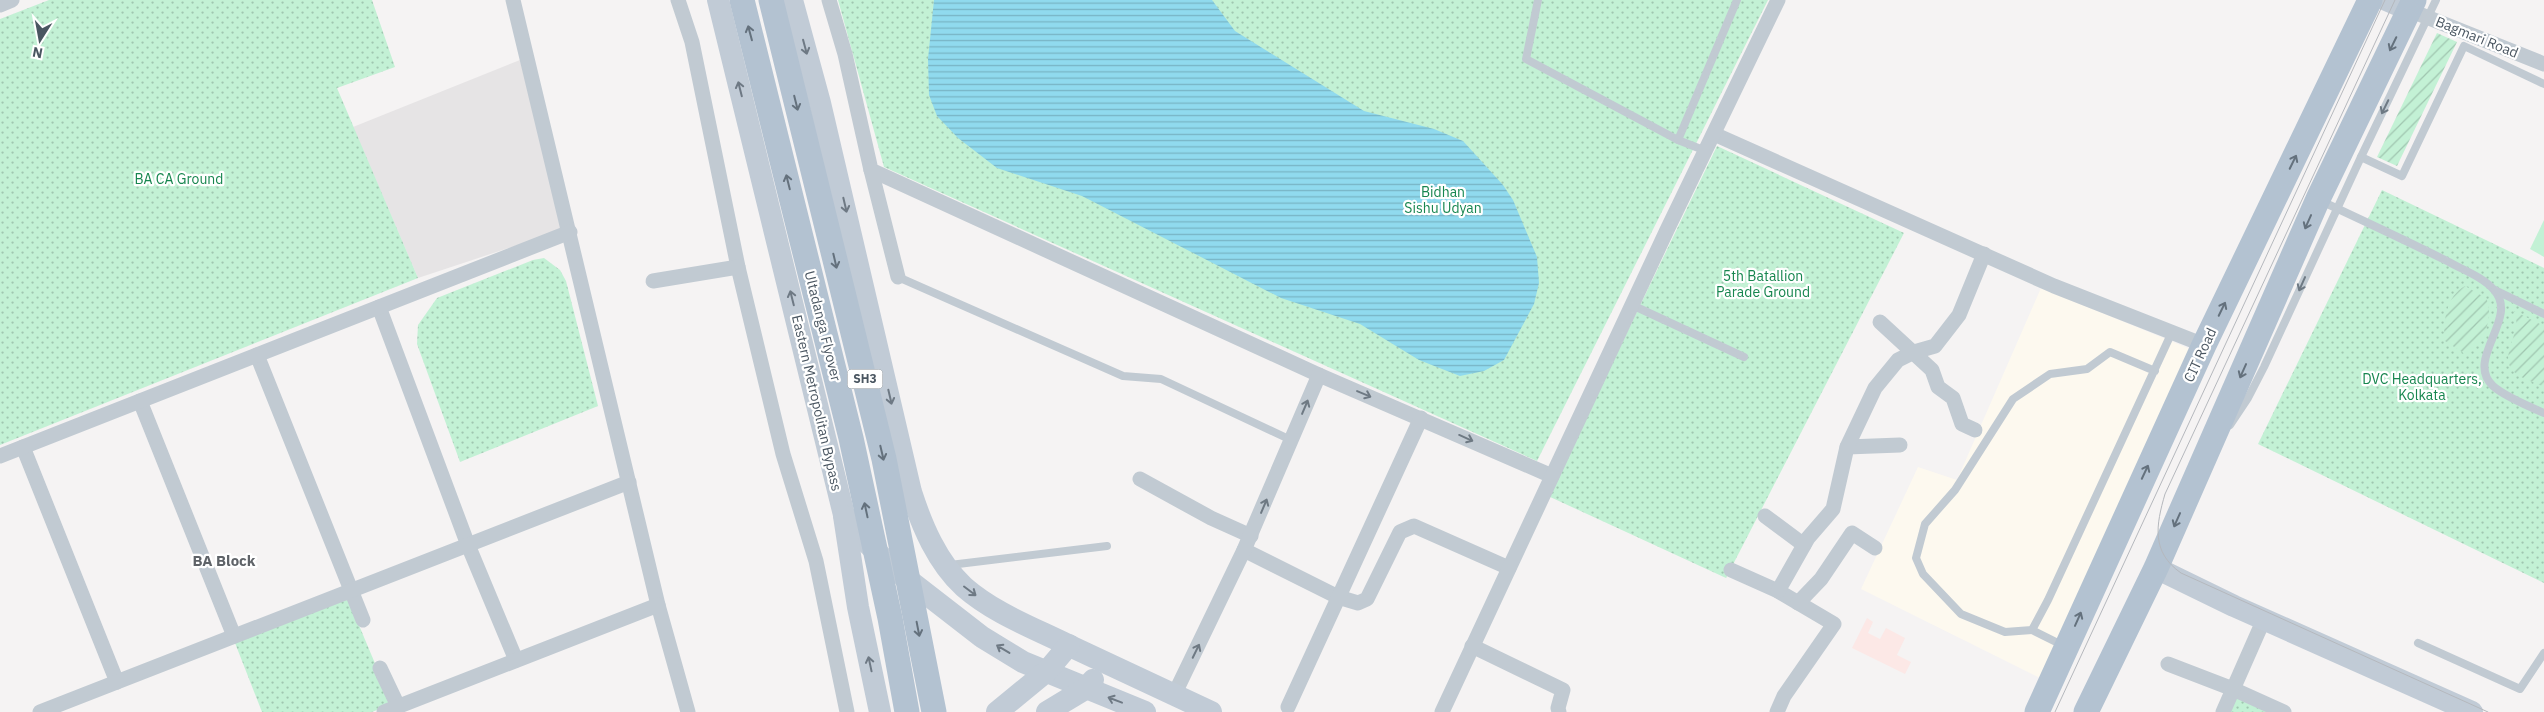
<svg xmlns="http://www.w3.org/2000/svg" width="2544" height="712" font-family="'IBM Plex Sans',sans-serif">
<defs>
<pattern id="park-dots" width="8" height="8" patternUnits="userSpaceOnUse" patternTransform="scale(1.25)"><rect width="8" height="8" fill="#c3f1d5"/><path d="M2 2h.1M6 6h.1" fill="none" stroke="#a0c6b0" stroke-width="1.8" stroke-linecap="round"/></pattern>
<pattern id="garden-furrows" width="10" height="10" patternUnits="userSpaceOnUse" patternTransform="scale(1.25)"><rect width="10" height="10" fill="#c3f1d5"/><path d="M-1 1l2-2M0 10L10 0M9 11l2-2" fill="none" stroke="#a0c6b0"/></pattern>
<pattern id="water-rules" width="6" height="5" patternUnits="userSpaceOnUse" patternTransform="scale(1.25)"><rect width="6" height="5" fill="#90daee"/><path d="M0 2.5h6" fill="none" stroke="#78b4c4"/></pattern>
</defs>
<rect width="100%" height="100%" fill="#f5f3f3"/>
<polygon fill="#fdf9ef" points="2041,288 2190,349 2044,680 1861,589 1918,467 1957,480"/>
<polygon fill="#e6e4e5" points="520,60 563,230 418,278 353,127"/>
<polygon fill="#fce8e6" points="1867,618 1873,622 1868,633 1880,639 1886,628 1905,638 1897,655 1911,662 1905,674 1852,648"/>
<g fill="url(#park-dots)">
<polygon points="49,0 372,0 395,67 337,88 418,278 0,445 0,19"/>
<polygon points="838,0 1768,0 1537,461 884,167"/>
<polygon points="1717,146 1904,233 1726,578 1548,496"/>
<polygon points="2382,190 2544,268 2544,583 2258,444"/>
<polygon points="544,258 560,270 566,281 598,406 460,462 417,344 418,325 437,298 533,260"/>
<polygon points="348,599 392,704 372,712 262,712 235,643"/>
<polygon points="2234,697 2267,712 2228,712"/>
</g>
<g fill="url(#garden-furrows)">
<polygon points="2437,33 2457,42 2397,166 2377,157"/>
<path d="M2465,286l21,12c9,18 -3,48 -21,56l-20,-13c-3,-18 2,-46 20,-55z"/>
<path d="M2514,311l30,15v61c-10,-5 -23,-8 -31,-16 -15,-16 11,-40 1,-60z"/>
</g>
<polygon fill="#c3f1d5" points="2544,220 2544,257 2530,249"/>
<polygon fill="url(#water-rules)" points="934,0 1212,0 1235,31 1364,111 1434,129 1463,141 1503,185 1513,200 1537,257 1539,283 1534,304 1504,360 1484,371 1460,376 1419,360 1360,324 1281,298 1082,196 997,168 958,138 937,116 929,95 928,59"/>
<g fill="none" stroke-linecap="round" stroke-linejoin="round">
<g stroke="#c1cad2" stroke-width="8">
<polyline points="1538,0 1526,59 1678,140 1706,151"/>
<polyline points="1678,140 1737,0"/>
<polyline points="2361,157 2402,176 2464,46 2544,84"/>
<path d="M2321,201c43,20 86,40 128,61 14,8 34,15 45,28 26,28 -30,69 -1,96 11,10 37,21 51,27"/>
<polyline points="898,277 1123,376 1161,379 1291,440"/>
<polyline points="2495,290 2544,314"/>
<polyline points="1632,305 1744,357"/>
<polyline points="2155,371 2110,352 2087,369 2050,374 2013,399 1955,490 1925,524 1916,558 1923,574 1961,614 2005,632 2032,630 2048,600 2172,332"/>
<polyline points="2230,425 2248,398 2264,367 2361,157 2436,0"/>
<polyline points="950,565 1107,546"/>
<polyline points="2032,630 2064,646"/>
<polyline points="2418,643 2520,689 2544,653"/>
</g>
<g stroke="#c1cad2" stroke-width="15">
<polyline points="513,0 658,605 688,712"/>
<polyline points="678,0 692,42 738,267 783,454 816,561 847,712"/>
<polyline points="829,0 845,54 871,170 1319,375 1552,476"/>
<polyline points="0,5 12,0"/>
<polyline points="2409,10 2544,64"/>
<polyline points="1714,134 2054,286 2204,345"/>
<polyline points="871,170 898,277"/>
<polyline points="653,281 738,267"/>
<polyline points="379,307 468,545 516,660"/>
<polyline points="1880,322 1932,370 1938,387 1953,398 1962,424 1975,430"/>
<polyline points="257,355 363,620"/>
<polyline points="140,401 234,636"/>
<polyline points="23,447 117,682"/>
<polyline points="1847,447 1900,445"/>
<polyline points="0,456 570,232"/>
<polyline points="1140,479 1211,518 1251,536"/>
<polyline points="1765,516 1804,545"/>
<polyline points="1244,550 1338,597 1358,603 1367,599 1400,532 1414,526 1509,568"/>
<polyline points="1731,570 1778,591 1834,624 1784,696 1777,712"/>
<polyline points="1778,591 1808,538 1833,509 1847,447 1875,388 1898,360 1914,352 1935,346 1959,315 1984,254"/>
<polyline points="1798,603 1821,579 1852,533 1875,548"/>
<polyline points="1472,646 1563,690 1558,708 1559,712"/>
<polyline points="2168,664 2233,689 2284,712"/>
<polyline points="380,668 398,706"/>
<polyline points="1174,695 1244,550 1319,375"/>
<polyline points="1288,707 1421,418"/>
<polyline points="40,712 629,482"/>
<polyline points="384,712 658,605"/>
<polyline points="1442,712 1667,230 1778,0"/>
<polyline points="2223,712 2264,619"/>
</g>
<g stroke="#c1cbd6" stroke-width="22">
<polyline points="718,0 844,515 855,531 893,568 982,637 1023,662 1145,712"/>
<path d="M792,0l28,103 91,389c11,34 26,70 53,95 31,27 70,41 106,59 47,22 94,44 141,66"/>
<polyline points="2386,0 2409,10"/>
<polyline points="844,516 858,607 880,712"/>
<polyline points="2156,568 2234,606 2472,712"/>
<polyline points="997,712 1047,671 1069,645"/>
<polyline points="1047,712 1085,689 1093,680"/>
</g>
<g stroke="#b3c2d1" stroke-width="25">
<polyline points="742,0 851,438 890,618 907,712"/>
<polyline points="771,0 884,459 934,712"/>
<polyline points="2037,712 2204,345 2370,0"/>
<polyline points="2086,712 2156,568 2318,199 2414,0"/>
</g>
<g stroke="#b5b8bd" stroke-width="1">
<path d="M2395,0l-230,494c-9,31 -14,58 16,79l307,139"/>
<polyline points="2055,712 2385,0"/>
</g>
</g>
<defs><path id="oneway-shaft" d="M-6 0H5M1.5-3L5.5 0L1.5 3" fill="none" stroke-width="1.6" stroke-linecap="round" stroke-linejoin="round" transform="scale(1.25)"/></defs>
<g stroke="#64717d">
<use href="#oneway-shaft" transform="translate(750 33) rotate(-105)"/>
<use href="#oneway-shaft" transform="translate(2393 44) rotate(116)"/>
<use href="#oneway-shaft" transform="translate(796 103) rotate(76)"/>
<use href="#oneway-shaft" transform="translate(2293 162) rotate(-64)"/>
<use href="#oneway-shaft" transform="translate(788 182) rotate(-104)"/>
<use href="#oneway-shaft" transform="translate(2308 222) rotate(114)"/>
<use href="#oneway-shaft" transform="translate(835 261) rotate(77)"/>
<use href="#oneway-shaft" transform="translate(2222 309) rotate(-64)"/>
<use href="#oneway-shaft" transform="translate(2243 371) rotate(114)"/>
<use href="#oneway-shaft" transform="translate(882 453) rotate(77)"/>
<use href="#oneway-shaft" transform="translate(2145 472) rotate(-65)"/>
<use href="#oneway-shaft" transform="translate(866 510) rotate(-102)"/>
<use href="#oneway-shaft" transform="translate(2177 520) rotate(114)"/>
<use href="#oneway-shaft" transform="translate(2078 619) rotate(-66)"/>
<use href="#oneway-shaft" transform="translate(918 629) rotate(79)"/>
</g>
<g stroke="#6e7984">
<use href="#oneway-shaft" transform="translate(805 47) rotate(75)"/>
<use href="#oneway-shaft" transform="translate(740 89) rotate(-104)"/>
<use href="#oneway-shaft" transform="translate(845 205) rotate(77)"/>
<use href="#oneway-shaft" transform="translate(792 298) rotate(-104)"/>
<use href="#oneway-shaft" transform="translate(890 397) rotate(77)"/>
<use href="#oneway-shaft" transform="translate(970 591) rotate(37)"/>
<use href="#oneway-shaft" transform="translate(1003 649) rotate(-149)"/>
<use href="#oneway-shaft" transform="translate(870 664) rotate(-102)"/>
<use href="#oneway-shaft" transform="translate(1115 700) rotate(-159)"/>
</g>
<g stroke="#6e7983">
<use href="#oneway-shaft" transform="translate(2385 107) rotate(116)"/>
<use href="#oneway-shaft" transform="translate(2302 284) rotate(114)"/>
<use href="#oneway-shaft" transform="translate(1364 394) rotate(23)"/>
<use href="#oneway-shaft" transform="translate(1305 407) rotate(-67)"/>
<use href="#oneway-shaft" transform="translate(1466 438) rotate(24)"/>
<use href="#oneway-shaft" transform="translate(1264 506) rotate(-67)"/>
<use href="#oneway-shaft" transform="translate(1196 651) rotate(-64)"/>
</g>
<g text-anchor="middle" stroke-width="4.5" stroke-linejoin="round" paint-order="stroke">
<rect fill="#fff" stroke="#808990" stroke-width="1" x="847.5" y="369.5" width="35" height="19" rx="4"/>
<g font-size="12" font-weight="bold" fill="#4a5661">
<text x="865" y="383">SH3</text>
</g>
<g font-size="14" fill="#4a5661" stroke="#fff">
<text transform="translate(2477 37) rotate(22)" y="5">Bagmari Road</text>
<text transform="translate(823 326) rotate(76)" y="5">Ultadanga Flyover</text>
<text transform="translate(2200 355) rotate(-65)" y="5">CIT Road</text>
<text transform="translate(817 403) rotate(77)" y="5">Eastern Metropolitan Bypass</text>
</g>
<g font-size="14" fill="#17864f" stroke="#fff">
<text x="179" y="184">BA CA Ground</text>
<text x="1443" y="197">Bidhan<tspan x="1443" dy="16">Sishu Udyan</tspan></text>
<text x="1763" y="281">5th Batallion<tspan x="1763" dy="16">Parade Ground</tspan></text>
<text x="2422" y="384">DVC Headquarters,<tspan x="2422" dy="16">Kolkata</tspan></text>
</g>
<g font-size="15" font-weight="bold" fill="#5f6368" stroke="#fff">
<text x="224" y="566">BA Block</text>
</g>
</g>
<g transform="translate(40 40) rotate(191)" stroke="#ffffff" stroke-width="4" paint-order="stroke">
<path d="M0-4L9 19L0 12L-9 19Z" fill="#4a5661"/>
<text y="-8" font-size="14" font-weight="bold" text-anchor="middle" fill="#4a5661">N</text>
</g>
</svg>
